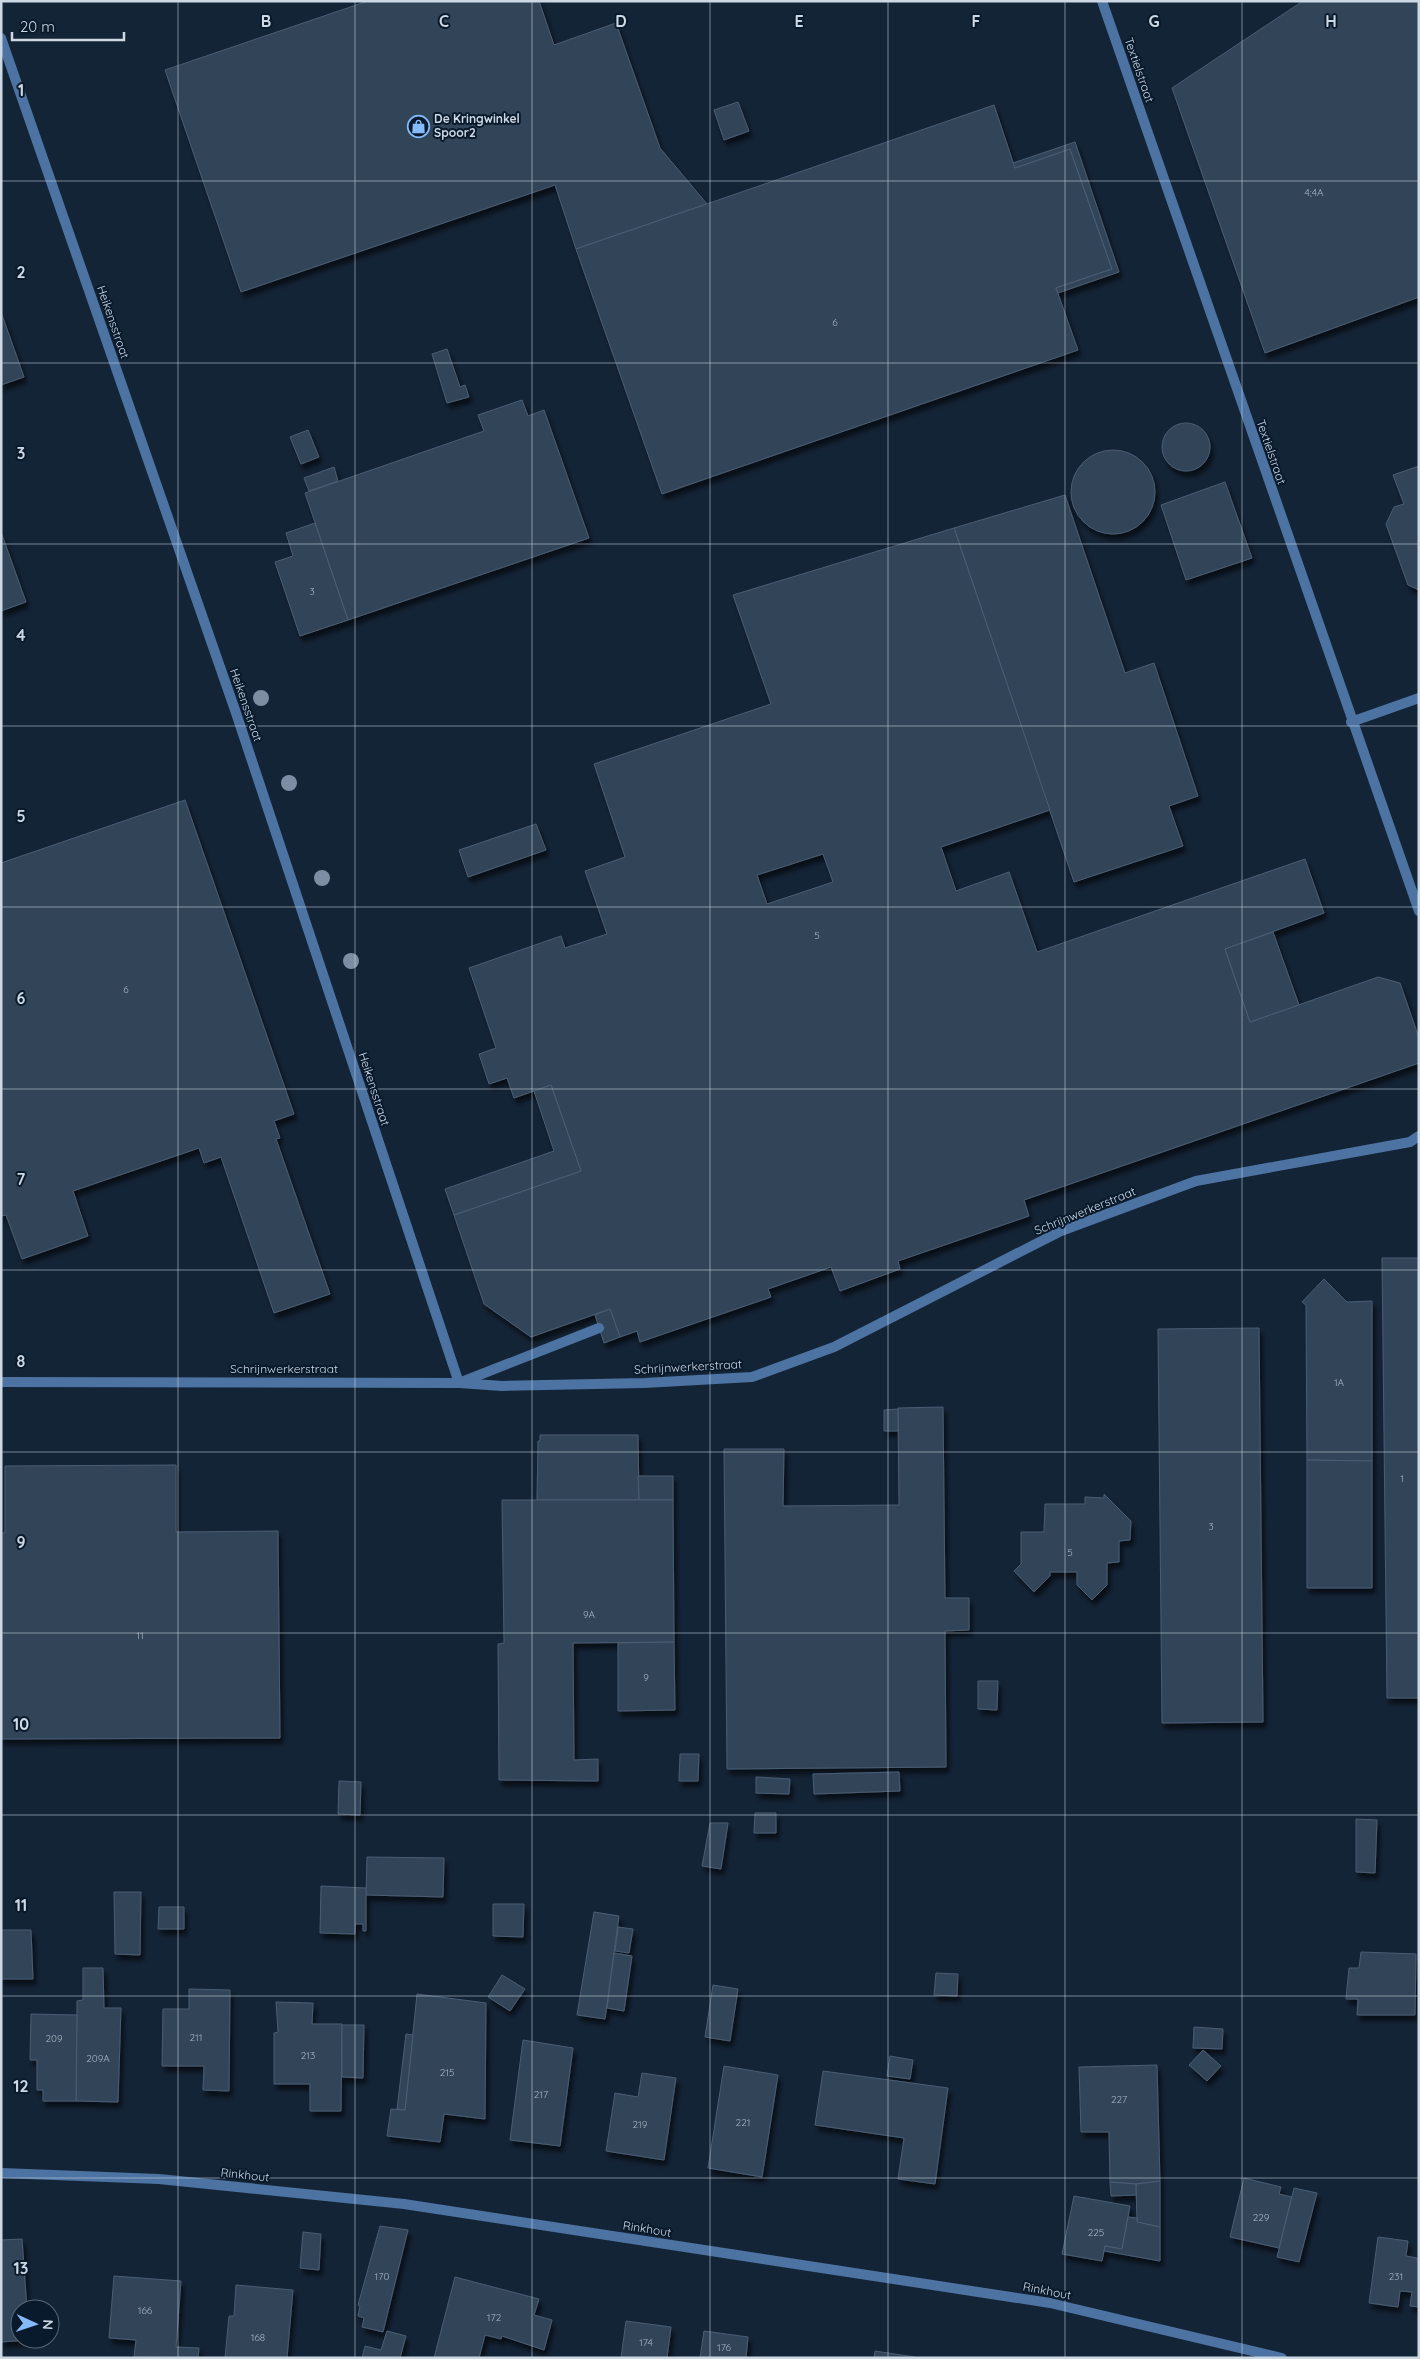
<svg xmlns="http://www.w3.org/2000/svg" width="1420" height="2359" font-family="Quicksand,sans-serif">
<defs>
<filter id="shadow"><feDropShadow dx="3" dy="5.5" stdDeviation="2.5" flood-color="#0009"/></filter>
</defs>
<rect width="100%" height="100%" fill="#142437"/>
<g fill="#334559" stroke="#4a5d73" fill-rule="evenodd" filter="url(#shadow)">
<polygon points="368,1 539,1 554,45 616,23 660,148 707,204 576,249 555,185 241,292 165,70"/>
<polygon points="1303,1 1419,1 1419,297 1265,353 1172,88"/>
<polygon points="738,102 749,131 724,140 714,110"/>
<polygon points="994,105 1015,168 1070,149 1112,269 1056,288 1078,350 662,494 576,249"/>
<polygon points="1075,142 1119,272 1058,293 1056,288 1112,269 1070,149 1015,168 1013,163"/>
<polygon points="1,312 24,377 1,385"/>
<polygon points="447,349 460,387 465,385 469,397 447,403 432,354"/>
<polygon points="522,400 528,416 544,410 589,538 348,620 305,493 484,431 478,415"/>
<circle cx="1186" cy="447" r="24"/>
<polygon points="308,430 319,457 301,464 290,437"/>
<circle cx="1113" cy="492" r="42"/>
<polygon points="1419,466 1419,590 1408,585 1386,524 1394,507 1404,504 1393,475"/>
<polygon points="334,467 338,481 309,491 304,478"/>
<polygon points="1225,482 1252,558 1186,580 1161,505"/>
<polygon points="1065,495 1125,673 1154,663 1198,796 1169,806 1183,846 1074,882 954,528"/>
<polygon points="315,523 348,620 300,636 275,562 293,556 286,533"/>
<path d="M954,528l96,282 -109,37 15,44 53,-19 28,80 268,-93 19,54 -99,36 25,73 128,-45 22,6 19,55v25l-395,137 5,16 -131,45 2,8 -60,22 -9,-24 -63,22 3,8 -131,45 -3,-11 -17,6 -10,-28 -79,28 -47,-33 -30,-89 127,-44 -30,-86 -37,13 -7,-20 -18,6 -10,-30 17,-6 -27,-80 92,-32 4,12 42,-14 -22,-63 40,-14 -31,-93 177,-60 -38,-109zM823,854l10,28 -66,22 -10,-29z"/>
<polygon points="1,532 26,602 1,611"/>
<polygon points="185,800 294,1114 274,1121 280,1138 276,1139 330,1294 274,1313 221,1157 204,1163 199,1148 73,1191 88,1236 22,1259 6,1215 1,1216 1,863"/>
<polygon points="536,824 546,850 468,877 459,850"/>
<polygon points="1273,932 1299,1005 1250,1022 1225,949"/>
<polygon points="551,1085 581,1171 454,1215 445,1189 554,1151 534,1091"/>
<polygon points="1382,1258 1419,1258 1419,1698 1387,1698"/>
<polygon points="1324,1279 1347,1302 1372,1301 1372,1461 1307,1460 1306,1305 1302,1302"/>
<polygon points="610,1309 620,1337 604,1343 595,1315"/>
<polygon points="1259,1328 1263,1722 1162,1723 1158,1329"/>
<polygon points="943,1407 945,1598 969,1598 969,1630 945,1631 946,1767 727,1769 724,1449 784,1449 783,1506 899,1505 898,1408"/>
<polygon points="898,1409 898,1431 884,1431 884,1410"/>
<polygon points="540,1435 638,1435 639,1500 537,1500 538,1441 540,1441"/>
<polygon points="1307,1460 1372,1461 1372,1588 1307,1588"/>
<polygon points="176,1465 176,1532 278,1531 280,1738 1,1739 1,1533 5,1533 5,1466"/>
<polygon points="638,1476 673,1476 673,1500 639,1500"/>
<polygon points="1104,1494 1131,1521 1130,1540 1119,1541 1119,1562 1107,1563 1107,1585 1092,1600 1077,1585 1077,1572 1050,1572 1050,1576 1034,1592 1014,1571 1021,1564 1021,1532 1044,1532 1045,1504 1085,1504 1085,1497 1104,1498"/>
<polygon points="502,1500 673,1500 674,1642 573,1643 574,1760 598,1759 598,1781 499,1780 498,1644 504,1643"/>
<polygon points="674,1642 675,1710 618,1711 618,1643"/>
<polygon points="978,1681 998,1681 997,1710 978,1709"/>
<polygon points="680,1754 699,1754 698,1781 679,1781"/>
<polygon points="899,1772 900,1791 814,1794 813,1774"/>
<polygon points="756,1777 790,1779 789,1794 756,1793"/>
<polygon points="339,1781 361,1782 360,1815 338,1814"/>
<polygon points="755,1813 776,1813 776,1833 754,1833"/>
<polygon points="1356,1819 1377,1820 1375,1873 1356,1872"/>
<polygon points="710,1823 728,1823 721,1869 702,1866"/>
<polygon points="367,1857 444,1858 443,1897 366,1895"/>
<polygon points="321,1886 366,1888 366,1931 363,1931 363,1924 355,1924 355,1934 320,1933"/>
<polygon points="114,1892 141,1892 140,1955 115,1954"/>
<polygon points="493,1904 524,1904 523,1937 493,1936"/>
<polygon points="159,1907 184,1907 184,1929 158,1929"/>
<polygon points="594,1912 619,1916 605,2019 577,2015"/>
<polygon points="618,1927 633,1929 629,1953 615,1951"/>
<polygon points="1,1930 31,1930 33,1979 1,1979"/>
<polygon points="1361,1952 1416,1954 1415,2015 1357,2015 1358,1999 1346,1999 1349,1968 1359,1968"/>
<polygon points="614,1953 632,1956 624,2011 607,2008"/>
<polygon points="83,1968 103,1968 104,2008 121,2008 118,2102 76,2101 77,2001 83,2000"/>
<polygon points="936,1973 958,1974 957,1996 934,1995"/>
<polygon points="502,1975 525,1989 510,2011 488,1997"/>
<polygon points="713,1985 738,1989 730,2041 705,2037"/>
<polygon points="189,1989 230,1990 229,2091 203,2090 204,2066 162,2066 163,2009 189,2009"/>
<polygon points="417,1994 486,2003 485,2119 444,2114 440,2142 387,2136 391,2109 405,2110"/>
<polygon points="276,2002 313,2003 312,2024 342,2024 341,2111 310,2111 310,2084 274,2084 274,2033 278,2032"/>
<polygon points="31,2014 77,2015 76,2101 43,2101 43,2090 37,2090 37,2060 30,2060"/>
<polygon points="342,2025 364,2025 363,2078 342,2077"/>
<polygon points="1194,2027 1223,2029 1222,2049 1193,2048"/>
<polygon points="406,2034 413,2035 405,2110 397,2109"/>
<polygon points="523,2040 573,2048 560,2146 510,2140"/>
<polygon points="1203,2050 1221,2066 1207,2081 1189,2065"/>
<polygon points="890,2056 913,2060 910,2079 887,2076"/>
<polygon points="1157,2065 1160,2181 1136,2184 1110,2182 1109,2132 1081,2132 1079,2067"/>
<polygon points="724,2066 778,2075 762,2177 708,2168"/>
<polygon points="823,2071 948,2088 935,2184 898,2179 904,2138 815,2125"/>
<polygon points="642,2073 676,2078 664,2160 606,2151 615,2093 638,2097"/>
<polygon points="1244,2178 1281,2187 1279,2194 1292,2197 1279,2248 1230,2237"/>
<polygon points="1160,2181 1160,2227 1137,2222 1136,2184"/>
<polygon points="1110,2182 1136,2184 1136,2195 1111,2196"/>
<polygon points="1294,2188 1317,2193 1299,2262 1277,2257"/>
<polygon points="1074,2196 1130,2206 1122,2249 1105,2246 1102,2261 1062,2254"/>
<polygon points="1128,2217 1137,2218 1137,2222 1160,2227 1160,2261 1104,2251 1105,2246 1122,2249"/>
<polygon points="380,2226 408,2230 383,2332 362,2327 364,2318 358,2316 360,2306 358,2305"/>
<polygon points="303,2232 321,2234 319,2270 300,2268"/>
<polygon points="1378,2237 1408,2241 1406,2256 1417,2258 1417,2261 1419,2262 1419,2307 1410,2306 1412,2292 1400,2291 1398,2307 1369,2303"/>
<polygon points="22,2239 27,2309 20,2309 20,2339 29,2340 1,2342 1,2240"/>
<polygon points="114,2276 181,2281 176,2347 199,2348 198,2358 134,2357 136,2340 109,2338"/>
<polygon points="455,2277 539,2299 534,2315 552,2320 544,2350 502,2336 501,2339 485,2335 479,2358 434,2358"/>
<polygon points="236,2285 293,2290 287,2358 225,2358 229,2316 234,2316"/>
<polygon points="626,2321 671,2327 667,2358 621,2358"/>
<polygon points="387,2331 406,2336 400,2358 362,2358 365,2346 381,2350"/>
<polygon points="704,2331 748,2337 746,2358 700,2358"/>
<polygon points="875,2351 915,2357 915,2358 874,2358"/>
</g>
<g fill="none" stroke-linecap="round" stroke-linejoin="round">
<polyline stroke="#4c73a1" stroke-width="10" points="459,1383 599,1328"/>
<g stroke="#4c73a1" stroke-width="10">
<polyline points="1102,1 1419,911"/>
<polyline points="1,38 235,710 459,1383"/>
<polyline points="1351,722 1419,698"/>
<polyline points="1,1382 459,1383 502,1386 644,1383 752,1377 834,1347 1061,1231 1196,1181 1410,1142 1419,1136"/>
<polyline points="1,2173 159,2179 404,2204 1050,2303 1282,2358"/>
</g>
</g>
<g fill="#7e8ea2">
<circle cx="261" cy="698" r="8"/>
<circle cx="289" cy="783" r="8"/>
<circle cx="322" cy="878" r="8"/>
<circle cx="351" cy="961" r="8"/>
</g>
<path fill="none" stroke="#cdd8e5" stroke-width="1" stroke-opacity="0.55" d="M178,1v2357M355,1v2357M532,1v2357M710,1v2357M888,1v2357M1065,1v2357M1242,1v2357M1,181h1418M1,363h1418M1,544h1418M1,726h1418M1,907h1418M1,1089h1418M1,1270h1418M1,1452h1418M1,1633h1418M1,1815h1418M1,1996h1418M1,2178h1418"/>
<defs>
<symbol id="shop-ring" viewBox="-11 -11 22 22"><circle r="9.5" fill="#0a1a2d" stroke="#85bbfb" stroke-width="1.5"/><path d="M-5-2.5h2.3a2.7 3.5 0 0 1 5.4 0H5L5.5 6h-11ZM-1.5-2.5h3a1.5 2.3 0 0 0-3 0Z" fill="#85bbfb"/></symbol>
</defs>
<g fill-rule="evenodd">
<use href="#shop-ring" x="406" y="114" width="25" height="25"/>
</g>
<g text-anchor="middle" stroke-width="4" stroke-linejoin="round" paint-order="stroke">
<g font-size="10" fill="#a6b3c2">
<text x="1314" y="196">4;4A</text>
<text x="835" y="326">6</text>
<text x="312" y="595">3</text>
<text x="817" y="939">5</text>
<text x="126" y="993">6</text>
<text x="1339" y="1386">1A</text>
<text x="1402" y="1482">1</text>
<text x="1211" y="1530">3</text>
<text x="1070" y="1556">5</text>
<text x="589" y="1618">9A</text>
<text x="140" y="1639">11</text>
<text x="646" y="1681">9</text>
<text x="196" y="2041">211</text>
<text x="54" y="2042">209</text>
<text x="308" y="2059">213</text>
<text x="98" y="2062">209A</text>
<text x="447" y="2076">215</text>
<text x="541" y="2098">217</text>
<text x="1119" y="2103">227</text>
<text x="743" y="2126">221</text>
<text x="640" y="2128">219</text>
<text x="1261" y="2221">229</text>
<text x="1096" y="2236">225</text>
<text x="382" y="2280">170</text>
<text x="1396" y="2280">231</text>
<text x="145" y="2314">166</text>
<text x="494" y="2321">172</text>
<text x="258" y="2341">168</text>
<text x="646" y="2346">174</text>
<text x="724" y="2351">176</text>
</g>
<g font-size="12" fill="#cdd8e5" stroke="#0a1a2d">
<text transform="translate(1139 70) rotate(71)" y="4">Textielstraat</text>
<text transform="translate(113 322) rotate(71)" y="4">Heikensstraat</text>
<text transform="translate(1271 452) rotate(71)" y="4">Textielstraat</text>
<text transform="translate(246 705) rotate(71)" y="4">Heikensstraat</text>
<text transform="translate(374 1089) rotate(72)" y="4">Heikensstraat</text>
<text transform="translate(1085 1211) rotate(-22)" y="4">Schrijnwerkerstraat</text>
<text transform="translate(688 1367) rotate(-3)" y="4">Schrijnwerkerstraat</text>
<text x="284" y="1373">Schrijnwerkerstraat</text>
<text transform="translate(245 2175) rotate(6)" y="4">Rinkhout</text>
<text transform="translate(647 2229) rotate(9)" y="4">Rinkhout</text>
<text transform="translate(1047 2291) rotate(11)" y="4">Rinkhout</text>
</g>
<g font-size="12" font-weight="bold" fill="#cdd8e5" stroke="#0a1a2d" text-anchor="start">
<text x="434" y="123">De Kringwinkel<tspan x="434" dy="14">Spoor2</tspan></text>
</g>
</g>
<g font-size="16" text-anchor="middle" font-weight="bold" fill="#cdd8e5" stroke="#0a1a2d" stroke-width="4" stroke-linejoin="round" paint-order="stroke">
<text x="266" y="27">B</text>
<text x="444" y="27">C</text>
<text x="621" y="27">D</text>
<text x="799" y="27">E</text>
<text x="976" y="27">F</text>
<text x="1154" y="27">G</text>
<text x="1331" y="27">H</text>
<text x="21" y="96">1</text>
<text x="21" y="278">2</text>
<text x="21" y="459">3</text>
<text x="21" y="641">4</text>
<text x="21" y="822">5</text>
<text x="21" y="1004">6</text>
<text x="21" y="1185">7</text>
<text x="21" y="1367">8</text>
<text x="21" y="1548">9</text>
<text x="21" y="1730">10</text>
<text x="21" y="1911">11</text>
<text x="21" y="2092">12</text>
<text x="21" y="2274">13</text>
</g>
<rect width="1420" height="2359" fill="none" stroke="#cdd8e5" stroke-width="5"/>
<g transform="translate(35 2324) rotate(93)"><circle r="24" fill="#0a1a2d" stroke="#586677"/>
<path d="M0-4L9 19L0 12L-9 19Z" fill="#85bbfb"/>
<text y="-8" font-size="14" font-weight="bold" text-anchor="middle" fill="#cdd8e5">N</text>
</g>
<path d="M12 32v8h112v-8" fill="none" stroke="#cdd8e5" stroke-width="2.5"/>
<text x="20" y="32" font-size="15" fill="#cdd8e5" stroke="#0a1a2d" stroke-width="4" paint-order="stroke">20 m</text>
</svg>
